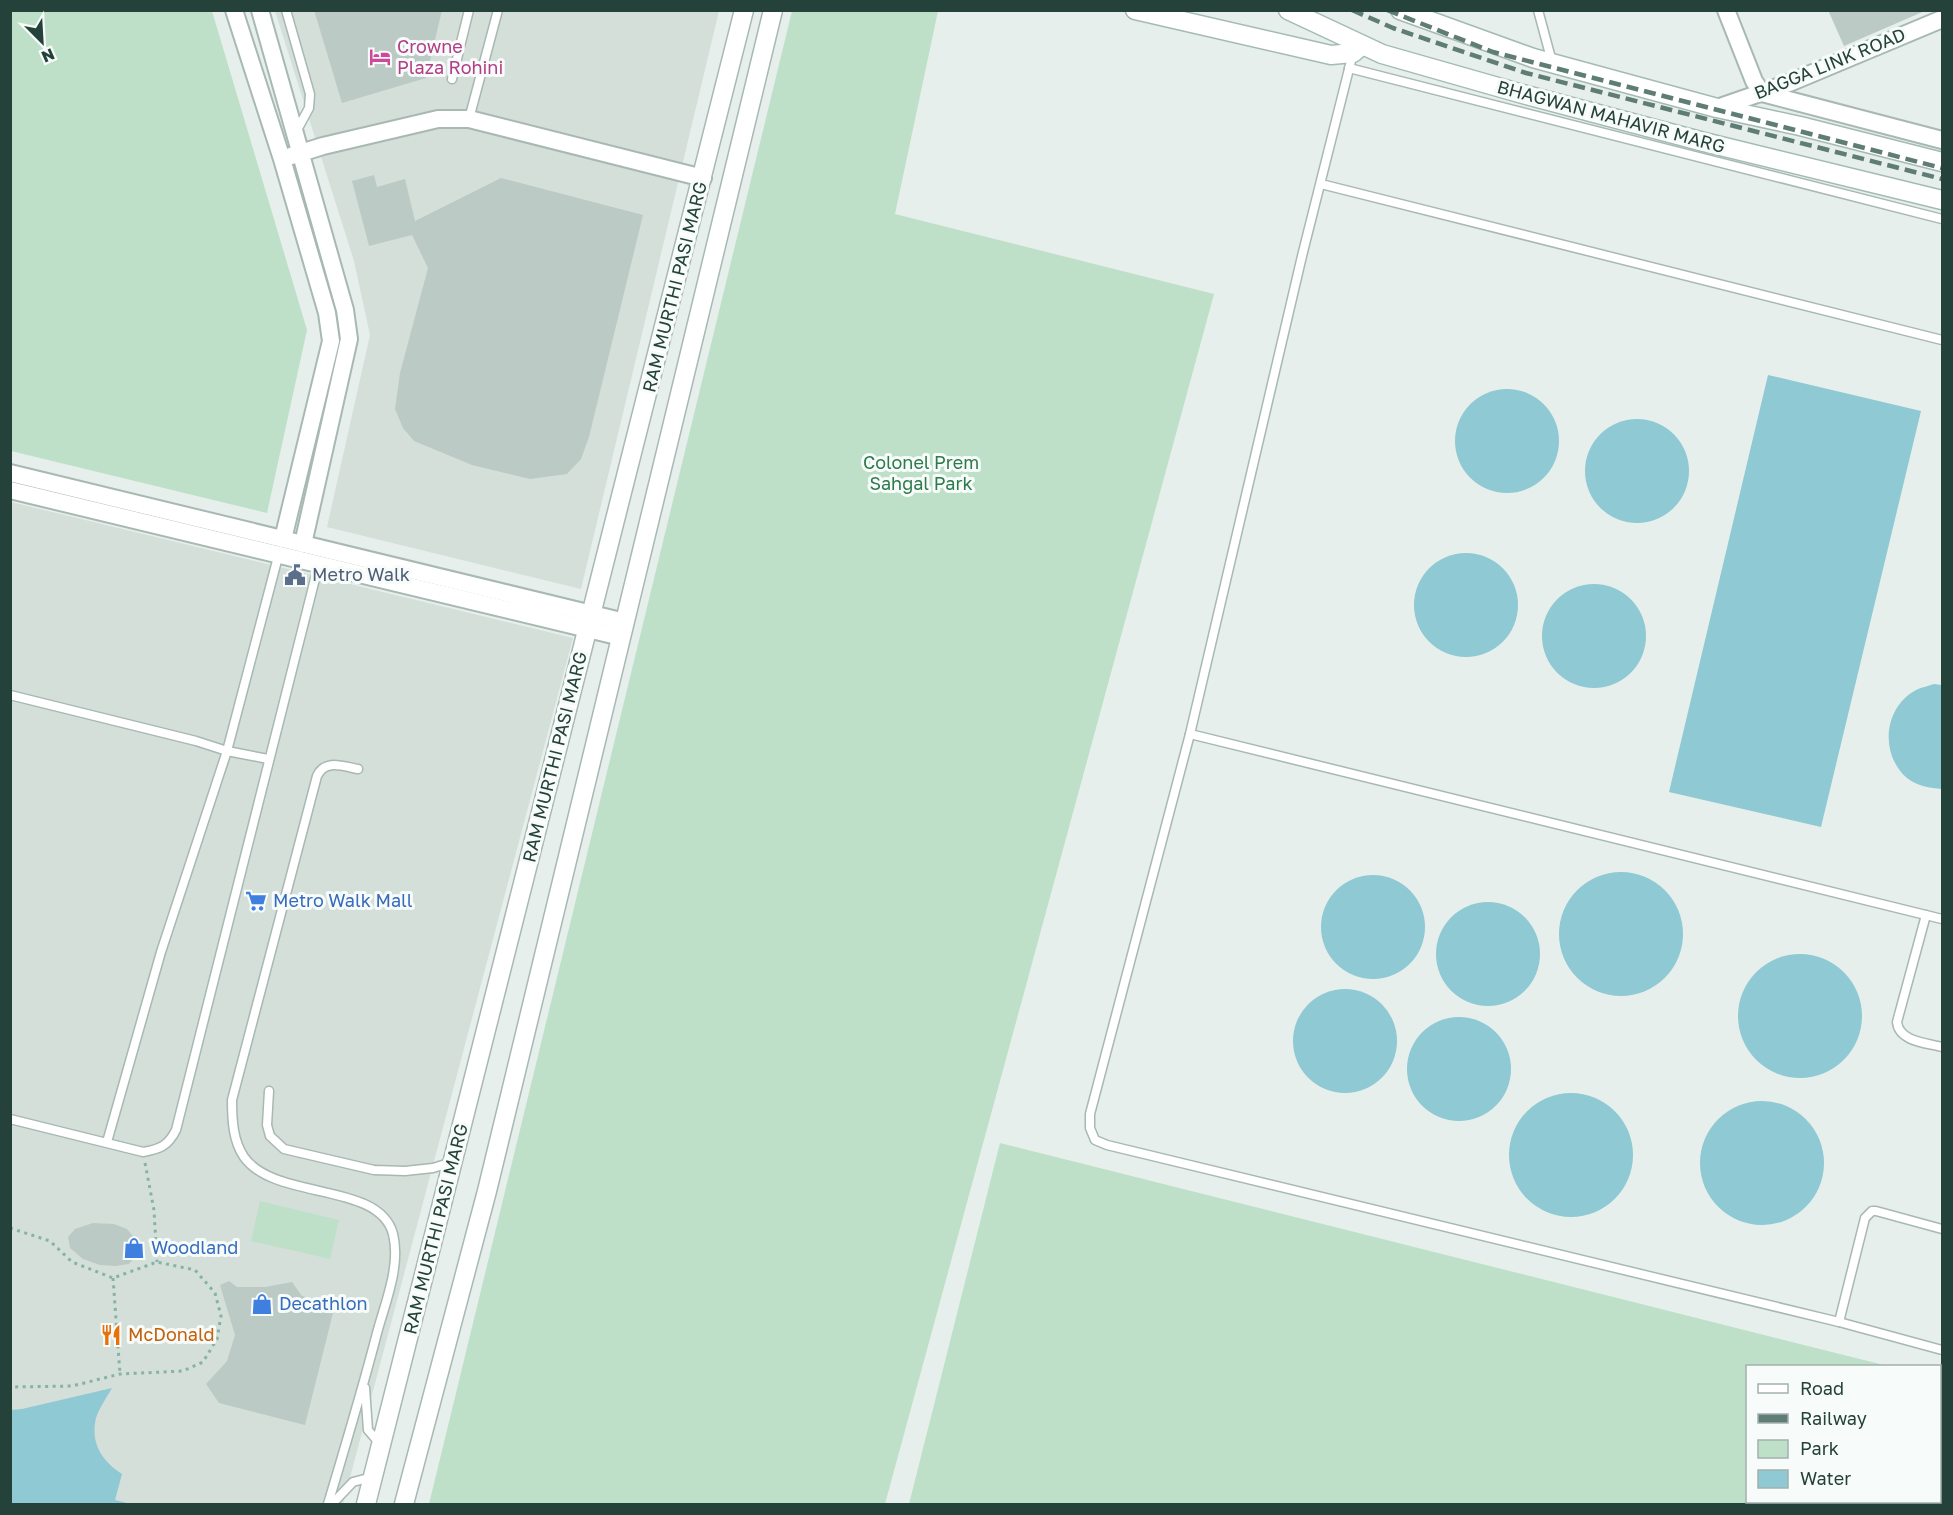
<svg xmlns="http://www.w3.org/2000/svg" width="1953" height="1515" font-family="'Golos Text',sans-serif">
<rect width="100%" height="100%" fill="#e6efeb"/>
<g fill="#d4dfda">
<polygon points="275,11 719,11 581,589 327,527 370,335 354,261"/>
<polygon points="11,502 573,638 343,1504 11,1504"/>
</g>
<g fill="#bfe0c8">
<polygon points="13,11 212,11 307,330 267,513 11,451 10,11"/>
<polygon points="792,11 938,11 895,214 1214,294 885,1504 429,1504"/>
<polygon points="1000,1143 1888,1366 1748,1366 1748,1502 1940,1502 1940,1379 1942,1380 1942,1504 909,1504"/>
<polygon points="260,1201 339,1220 330,1259 251,1241"/>
</g>
<g fill="#8ec9d4">
<polygon points="1768,375 1921,411 1821,827 1669,792"/>
<circle cx="1507" cy="441" r="52"/>
<circle cx="1637" cy="471" r="52"/>
<circle cx="1466" cy="605" r="52"/>
<circle cx="1594" cy="636" r="52"/>
<path d="M1934,684l8,1v104c-12,-1 -25,-3 -35,-11 -28,-24 -23,-71 9,-88 6,-3 13,-4 18,-6z"/>
<circle cx="1621" cy="934" r="62"/>
<circle cx="1373" cy="927" r="52"/>
<circle cx="1488" cy="954" r="52"/>
<circle cx="1800" cy="1016" r="62"/>
<circle cx="1345" cy="1041" r="52"/>
<circle cx="1459" cy="1069" r="52"/>
<circle cx="1571" cy="1155" r="62"/>
<circle cx="1762" cy="1163" r="62"/>
<path d="M112,1388c-5,9 -13,20 -16,30 -6,25 6,43 26,56l-7,26 16,4h-120v-94l11,-1z"/>
</g>
<g fill="#bbcac4">
<polygon points="314,10 442,10 426,78 342,103"/>
<polygon points="1828,10 1927,10 1844,46"/>
<polygon points="374,175 377,187 405,179 415,221 501,178 643,215 589,437 581,459 567,474 530,479 472,465 414,441 403,428 395,409 400,373 428,268 412,235 369,246 352,181"/>
<polygon points="93,1223 114,1224 127,1229 137,1241 139,1251 129,1264 115,1266 100,1265 83,1259 70,1248 68,1237 75,1229"/>
<polygon points="229,1281 237,1287 265,1287 292,1282 302,1296 335,1305 305,1425 219,1403 206,1384 227,1361 235,1335 220,1285"/>
</g>
<g fill="none" stroke-linecap="round" stroke-linejoin="round">
<defs>
<g id="service">
<polyline points="286,10 310,94 309,108 296,132"/>
<polyline points="1538,10 1552,62"/>
<polyline points="1353,53 1302,256 1190,734 1090,1114 1090,1128 1095,1140 1107,1145 1839,1322 1942,1350"/>
<polyline points="1349,68 1942,219"/>
<polyline points="452,79 469,10"/>
<polyline points="469,119 498,10"/>
<polyline points="1321,184 1942,340"/>
<polyline points="10,695 196,741 227,751 268,759"/>
<polyline points="1190,734 1942,919"/>
<path d="M1926,915l-29,107c2,20 30,21 45,25"/>
<polyline points="269,1091 267,1125 270,1136 284,1149 374,1170 405,1171 433,1168 452,1162"/>
<path d="M10,1119l133,33c17,-3 25,-6 33,-22l143,-567"/>
<polyline points="107,1142 161,952 227,751 279,553"/>
<polyline points="1839,1322 1865,1218 1872,1211 1876,1211 1942,1229"/>
<polyline points="365,1388 368,1430 381,1445"/>
<path d="M328,1504c17,-57 34,-113 49,-171 8,-30 24,-67 16,-99 -14,-53 -118,-33 -149,-77 -11,-16 -12,-37 -12,-57l85,-324c8,-17 25,-10 41,-7"/>
<polyline points="332,1504 353,1482 372,1477"/>
</g>
<g id="minor">
<polyline points="234,10 282,159 327,313 331,341 283,539"/>
<polyline points="260,10 345,310 349,339 303,544"/>
<polyline points="1726,10 1754,81 1762,93 1942,140"/>
<polyline points="1717,108 1789,83 1942,19"/>
<polyline points="291,156 323,146 438,119 469,119 703,178"/>
<polyline points="10,473 625,622"/>
<polyline points="10,490 621,637"/>
</g>
<g id="tertiary">
<polyline points="366,1504 744,10"/>
<polyline points="404,1504 487,1191 773,10"/>
</g>
<g id="secondary">
<polyline points="1135,10 1331,55 1353,53 1362,45"/>
<polyline points="1288,10 1382,54 1519,93 1704,142 1942,200"/>
<polyline points="1400,10 1533,58 1717,108 1800,126 1942,162"/>
</g>
</defs>
<use href="#service" stroke="#a8b8b2" stroke-width="11"/>
<use href="#minor" stroke="#a8b8b2" stroke-width="20"/>
<use href="#tertiary" stroke="#a8b8b2" stroke-width="21"/>
<use href="#secondary" stroke="#a4bbb3" stroke-width="21"/>
<g stroke="#86b3a5" stroke-width="3" stroke-dasharray="3 4.5" stroke-linecap="butt">
<polyline points="145,1163 154,1210 157,1262"/>
<polyline points="10,1228 50,1241 72,1262 113,1278 157,1262 195,1270 215,1293 221,1316 217,1339 203,1362 183,1371 120,1374 72,1386 10,1387"/>
<polyline points="113,1278 120,1374"/>
</g>
<use href="#service" stroke="#fff" stroke-width="8"/>
<use href="#minor" stroke="#fff" stroke-width="16"/>
<use href="#tertiary" stroke="#fff" stroke-width="18"/>
<use href="#secondary" stroke="#fff" stroke-width="18"/>
<g stroke="#5f7d75" stroke-width="4.5" stroke-dasharray="12 6" stroke-linecap="butt">
<polyline points="1352,10 1393,28 1526,73 1942,179"/>
<polyline points="1387,10 1493,52 1942,168"/>
</g>
</g>
<defs>
<symbol id="hotel-bare" viewBox="-9 -9 18 18"><path d="M-6-4.5h1.5V1H6V5H4.5V3h-9V5H-6ZM-4 0a1.8 1.8 0 1 1 3.6 0ZM.5 0V-2.5h3Q6-2.5 6 0Z" fill="#d1479c" stroke="#f7fbf9" stroke-width="2.5" paint-order="stroke"/></symbol>
<symbol id="civic-bare" viewBox="-9 -9 18 18"><path d="M-.6-6.5H3V-4.5H.6V-3L4-1V1h2V6H-6V1h2V-1L-.6-3ZM-1.2 2.5V6h2.4V2.5Z" fill="#5c6f8a" stroke="#f7fbf9" stroke-width="2.5" paint-order="stroke"/></symbol>
<symbol id="supermarket-bare" viewBox="-9 -9 18 18"><path d="M-6-5.5h2.5l.6 2H6L4.5 2H-2.5L-4.4-4H-6ZM-1.5 3.2a1.3 1.3 0 1 0 .1 0ZM3 3.2a1.3 1.3 0 1 0 .1 0Z" fill="#3f7fe0" stroke="#f7fbf9" stroke-width="2.5" paint-order="stroke"/></symbol>
<symbol id="shop-bare" viewBox="-9 -9 18 18"><path d="M-5-2.5h2.3a2.7 3.5 0 0 1 5.4 0H5L5.5 6h-11ZM-1.5-2.5h3a1.5 2.3 0 0 0-3 0Z" fill="#3f7fe0" stroke="#f7fbf9" stroke-width="2.5" paint-order="stroke"/></symbol>
<symbol id="restaurant-bare" viewBox="-9 -9 18 18"><path d="M-5-6h1v4h1v-4h1v4h1v-4h1v5L-1.5 .5V6h-2V.5L-5-1ZM5-6V6H3V1.5H1.5Q1.5-4 5-6Z" fill="#e8710a" stroke="#f7fbf9" stroke-width="2.5" paint-order="stroke"/></symbol>
</defs>
<g fill-rule="evenodd">
<use href="#hotel-bare" x="365" y="42" width="30" height="30"/>
<use href="#civic-bare" x="280" y="560" width="30" height="30"/>
<use href="#supermarket-bare" x="241" y="886" width="30" height="30"/>
<use href="#shop-bare" x="119" y="1233" width="30" height="30"/>
<use href="#shop-bare" x="247" y="1289" width="30" height="30"/>
<use href="#restaurant-bare" x="96" y="1320" width="30" height="30"/>
</g>
<g text-anchor="middle" stroke-width="6" stroke-linejoin="round" paint-order="stroke">
<g font-size="18" fill="#b23c85" stroke="#f7fbf9" text-anchor="start">
<text x="397" y="53">Crowne<tspan x="397" dy="21">Plaza Rohini</tspan></text>
</g>
<g font-size="18" fill="#24423a" stroke="#f7fbf9">
<text transform="translate(1830 64) rotate(-22)" y="6">BAGGA LINK ROAD</text>
<text transform="translate(1611 117) rotate(15)" y="6">BHAGWAN MAHAVIR MARG</text>
<text transform="translate(675 287) rotate(-76)" y="6">RAM MURTHI PASI MARG</text>
<text transform="translate(555 757) rotate(-76)" y="6">RAM MURTHI PASI MARG</text>
<text transform="translate(436 1229) rotate(-76)" y="6">RAM MURTHI PASI MARG</text>
</g>
<g font-size="18" fill="#2d7a4b" stroke="#f7fbf9">
<text x="921" y="469">Colonel Prem<tspan x="921" dy="21">Sahgal Park</tspan></text>
</g>
<g font-size="18" fill="#4e5e75" stroke="#f7fbf9" text-anchor="start">
<text x="312" y="581">Metro Walk</text>
</g>
<g font-size="18" fill="#366cbe" stroke="#f7fbf9" text-anchor="start">
<text x="273" y="907">Metro Walk Mall</text>
<text x="151" y="1254">Woodland</text>
<text x="279" y="1310">Decathlon</text>
</g>
<g font-size="18" fill="#c56008" stroke="#f7fbf9" text-anchor="start">
<text x="128" y="1341">McDonald</text>
</g>
</g>
<rect width="1953" height="1515" fill="none" stroke="#24423a" stroke-width="24"/>
<rect x="1746" y="1365" width="195" height="138" fill="#f7fbf9" stroke="#a3b1ad" stroke-width="1.5"/>
<rect x="1758" y="1384" width="30" height="9" fill="#ffffff" stroke="#a3b1ad" stroke-width="1.5"/>
<text x="1800" y="1395" font-size="18" fill="#24423a">Road</text>
<rect x="1758" y="1414" width="30" height="9" fill="#5f7d75" stroke="#a3b1ad" stroke-width="1.5"/>
<text x="1800" y="1425" font-size="18" fill="#24423a">Railway</text>
<rect x="1758" y="1440" width="30" height="18" fill="#bfe0c8" stroke="#a3b1ad" stroke-width="1.5"/>
<text x="1800" y="1455" font-size="18" fill="#24423a">Park</text>
<rect x="1758" y="1470" width="30" height="18" fill="#8ec9d4" stroke="#a3b1ad" stroke-width="1.5"/>
<text x="1800" y="1485" font-size="18" fill="#24423a">Water</text>
<g transform="translate(42 42) rotate(156)" stroke="#f7fbf9" stroke-width="4.5" paint-order="stroke">
<path d="M0-4.5L10 22L0 15L-10 22Z" fill="#24423a"/>
<text y="-9" font-size="16" font-weight="bold" text-anchor="middle" fill="#24423a">N</text>
</g>
</svg>
